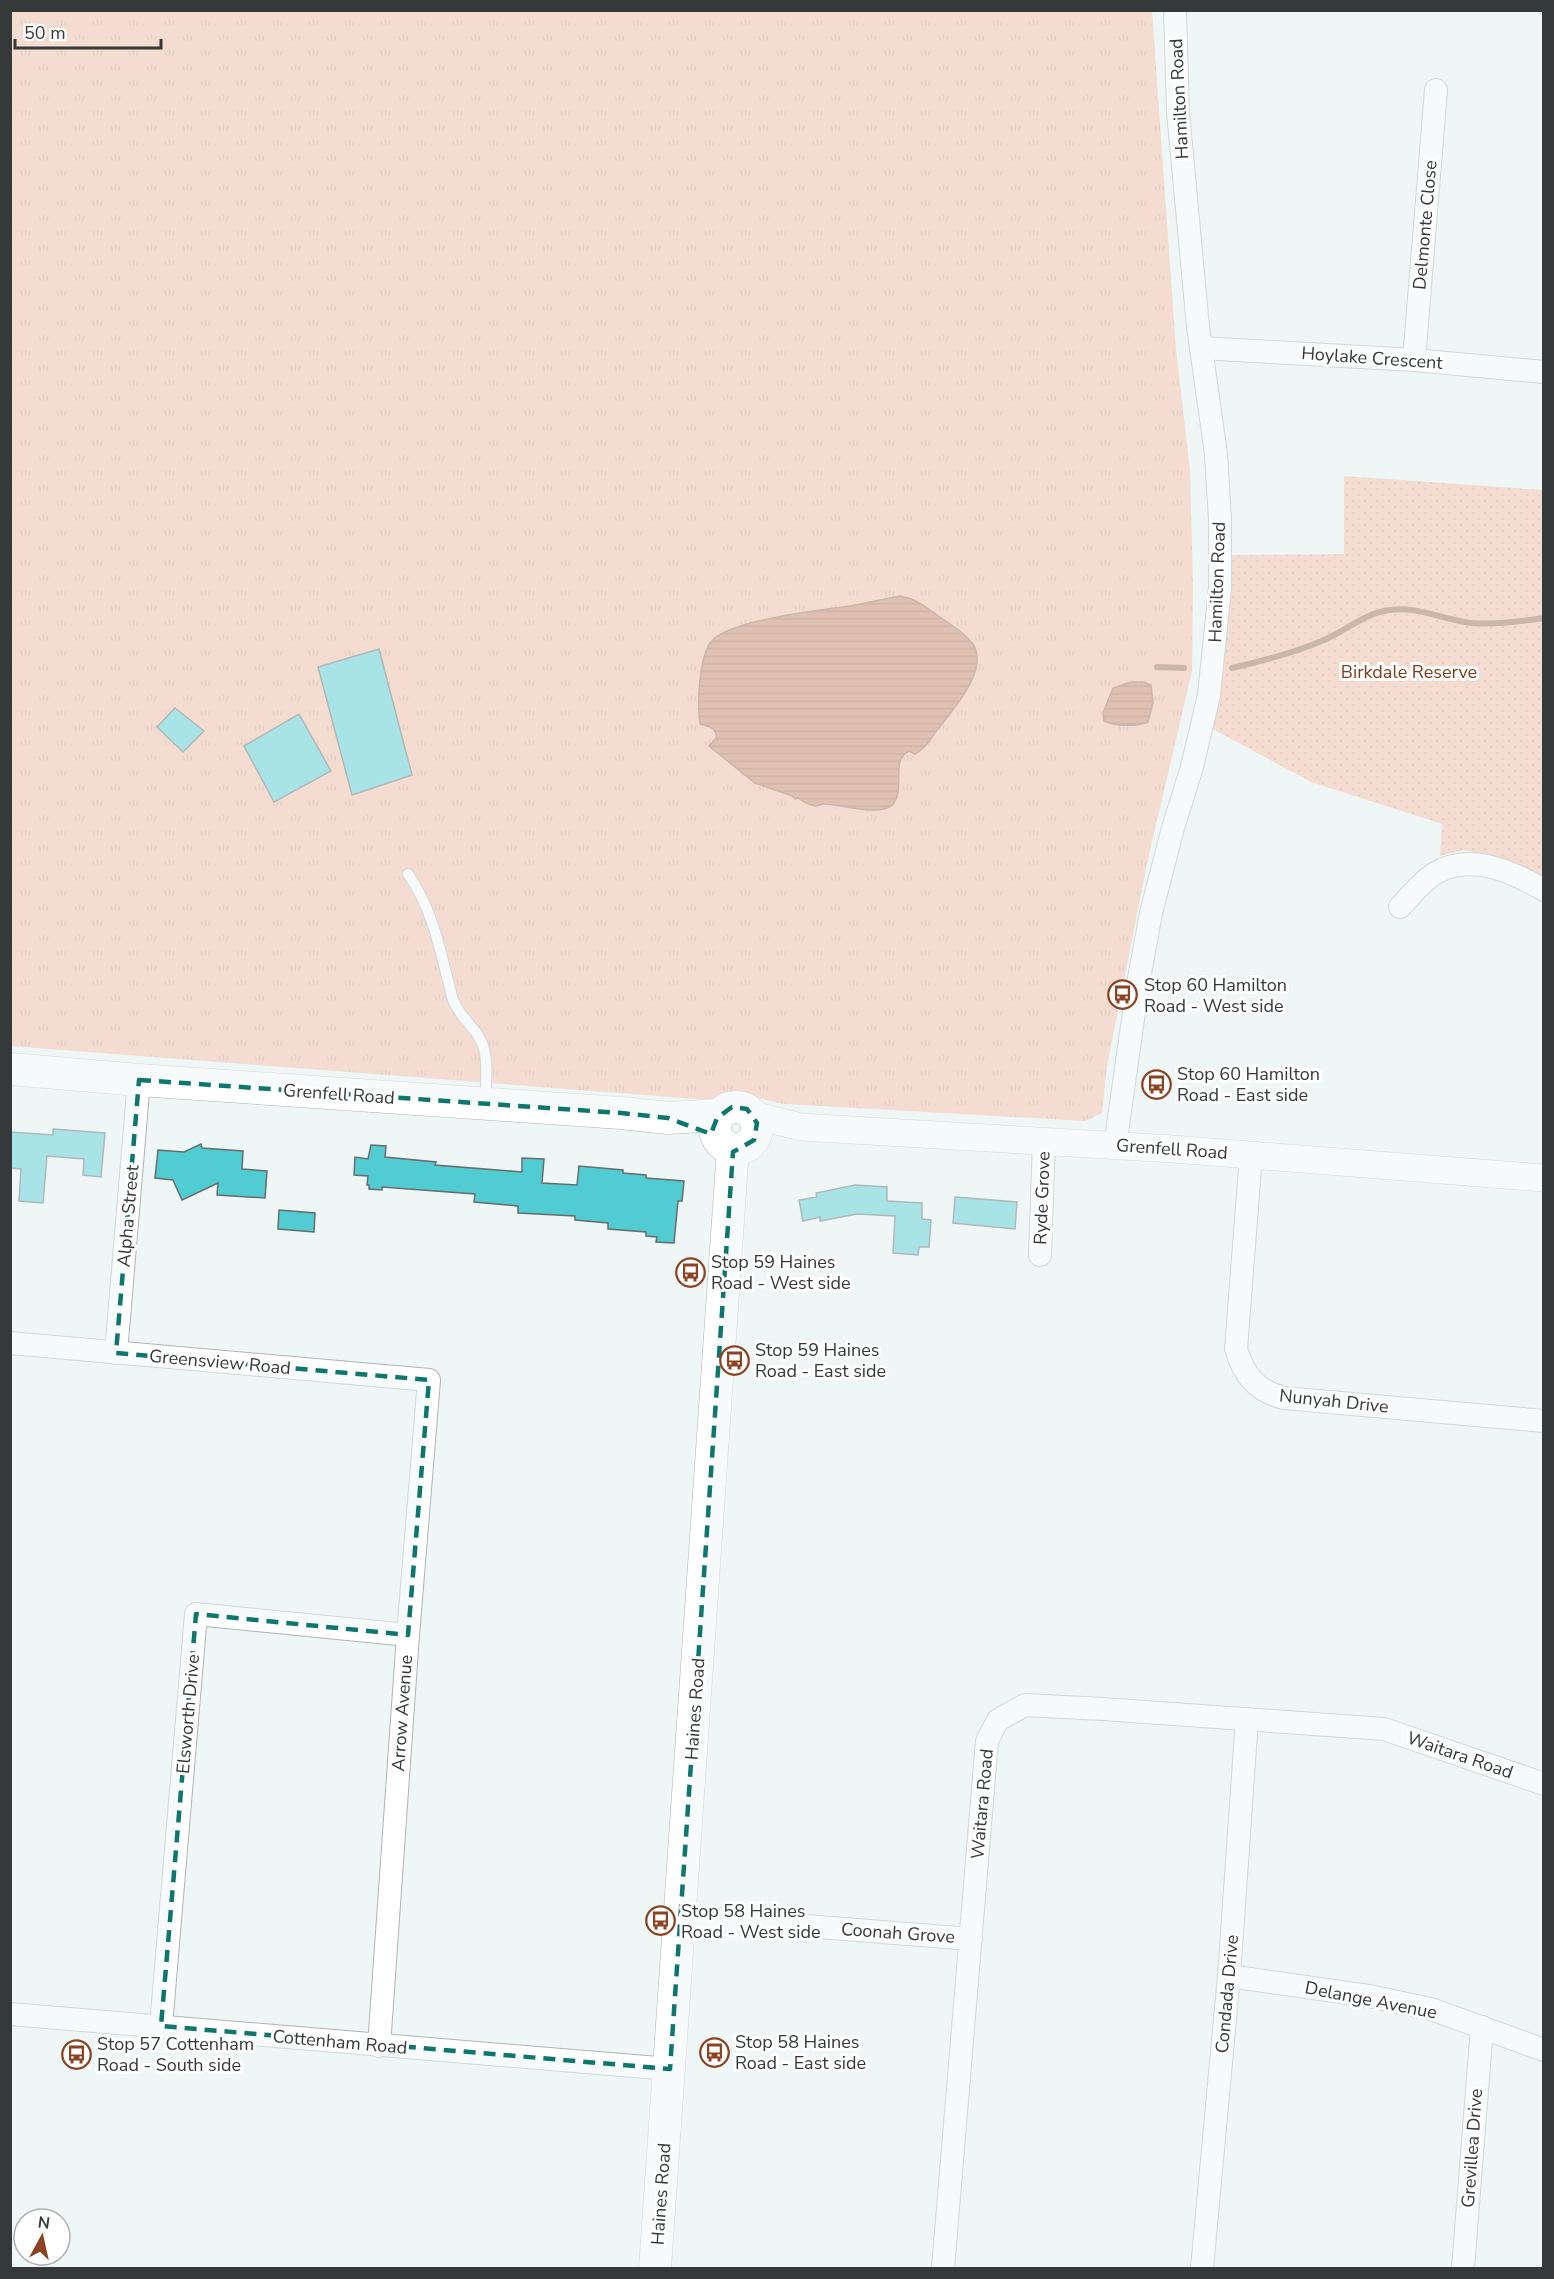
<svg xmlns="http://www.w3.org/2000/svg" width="1554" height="2279" font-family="'Nunito Sans',sans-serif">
<defs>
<pattern id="grass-tufts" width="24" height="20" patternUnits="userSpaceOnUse" patternTransform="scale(1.5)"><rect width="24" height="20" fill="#fbbda3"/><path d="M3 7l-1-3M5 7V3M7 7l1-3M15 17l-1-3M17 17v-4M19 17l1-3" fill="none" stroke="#d8a38d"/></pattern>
<pattern id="park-dots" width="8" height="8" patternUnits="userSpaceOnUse" patternTransform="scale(1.5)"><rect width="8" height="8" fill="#fbbda3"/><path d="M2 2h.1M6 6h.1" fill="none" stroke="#d8a38d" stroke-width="1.8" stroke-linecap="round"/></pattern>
<pattern id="water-rules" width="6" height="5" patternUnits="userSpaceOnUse" patternTransform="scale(1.5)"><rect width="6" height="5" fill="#cc7e5d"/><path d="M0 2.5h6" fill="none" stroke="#a6684e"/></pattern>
</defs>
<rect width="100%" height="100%" fill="#eff6f6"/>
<polygon fill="url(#grass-tufts)" points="10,11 1152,11 1176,349 1190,470 1193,584 1192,671 1148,859 1107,1066 1102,1113 1085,1121 784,1104 736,1093 709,1100 11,1046"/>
<path fill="url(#park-dots)" d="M1344,476l199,14v390l-52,-25 -27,-5 -24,6 2,-32 -131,-42 -98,-53c13,-57 15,-115 19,-174l112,-1z"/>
<g fill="url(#water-rules)" stroke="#9f6952" stroke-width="1.5">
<path d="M900,596c17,3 25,11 40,21 11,8 23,14 32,26 18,24 -16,63 -30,81 -10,11 -14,23 -27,30l-6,-3c-20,10 -2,39 -17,54 -12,12 -52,-1 -68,-1 -3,0 -6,2 -9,2 -6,-1 -13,-5 -17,-8l-3,1 -3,-3 -37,-13 -46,-37 8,-9c-3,-11 -7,-10 -17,-13 -3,-21 -1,-63 10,-81 15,-23 113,-33 140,-37 17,-3 33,-7 50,-10z"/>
<path d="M1131,682h12l8,3 2,18 -5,19c-12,5 -33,4 -44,-1l-1,-8 10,-25z"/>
</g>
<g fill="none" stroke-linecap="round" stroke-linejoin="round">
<g stroke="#9f6952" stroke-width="6">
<polyline points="1157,667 1184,668"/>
<path d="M1232,668c31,-7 62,-15 92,-28 21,-9 43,-28 66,-30 28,-4 54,10 81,13 25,2 48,-1 73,-5"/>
</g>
</g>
<g fill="#52ccd3" stroke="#676d6e" stroke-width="1.5">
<polygon points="379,649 412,775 352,795 318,667"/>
<polygon points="175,708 204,731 183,752 157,727"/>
<polygon points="299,714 331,771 274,802 244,746"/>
<polygon points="53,1129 105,1133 101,1177 83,1175 84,1159 47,1156 43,1203 19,1201 21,1169 10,1168 10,1132 53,1135"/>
<polygon points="201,1144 202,1148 243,1151 242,1169 267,1171 265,1198 217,1195 218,1183 182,1200 173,1180 155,1178 158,1150 184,1152"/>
<polygon points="371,1145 386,1146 385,1157 436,1162 435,1165 522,1172 522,1158 544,1159 542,1183 577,1185 579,1166 623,1170 623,1173 646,1175 646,1178 684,1181 682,1201 678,1201 674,1243 656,1242 657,1237 646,1236 646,1232 608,1229 608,1223 575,1220 575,1216 518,1213 518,1206 474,1202 475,1194 382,1187 382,1190 369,1189 369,1185 367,1185 368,1176 354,1175 355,1157 368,1159"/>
<polygon points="855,1185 887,1187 887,1201 922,1203 922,1219 931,1220 929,1247 919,1247 918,1255 893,1253 895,1216 857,1214 820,1221 820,1217 803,1221 799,1200 817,1197 816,1193"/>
<polygon points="955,1197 1017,1202 1015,1229 953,1223"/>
<polygon points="279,1210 315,1213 314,1232 278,1229"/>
</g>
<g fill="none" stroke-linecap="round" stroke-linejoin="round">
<defs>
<path id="service" d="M408,874c27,39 33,82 45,126 8,19 19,24 27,39 10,17 5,43 6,62"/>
<g id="minor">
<polyline points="1201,348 1414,360 1544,372"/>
<polyline points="1414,360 1436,90"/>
<path d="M1400,907c10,-10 21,-25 34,-33 35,-22 77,-3 110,16"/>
<polyline points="1115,1146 1138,984 1151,913 1173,828 1192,767 1209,695 1220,588 1220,519 1216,454 1198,327 1178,112 1175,10"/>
<path d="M1251,1155l-15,194c8,26 20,42 48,49l260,23"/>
<polyline points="1040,1255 1044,1141"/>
<polyline points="10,1343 429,1380 408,1635 379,2046"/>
<polyline points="116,1353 139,1080"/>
<polyline points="680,1916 971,1939"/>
<polyline points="1229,1976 1369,1996 1431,2009 1544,2050"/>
<polyline points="10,2014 670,2069"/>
<polyline points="161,2026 196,1614 408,1635"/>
<polyline points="943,2268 987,1741 998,1720 1025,1705 1103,1709 1384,1729 1544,1784"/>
<polyline points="1202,2268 1229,1976 1247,1719"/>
<polyline points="1463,2268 1482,2027"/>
</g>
<polyline id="tertiary" points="753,1115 801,1127 1173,1149 1544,1178"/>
<g id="secondary">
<polyline points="10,1069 139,1080 621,1113 668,1118 719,1115"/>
<circle cx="736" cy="1128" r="21"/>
<polyline points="655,2268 733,1149"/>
</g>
</defs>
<use href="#service" stroke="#aeb4b5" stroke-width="12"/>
<use href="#minor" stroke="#aeb4b5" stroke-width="24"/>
<use href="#tertiary" stroke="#aeb4b5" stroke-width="28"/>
<use href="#secondary" stroke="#aeb4b5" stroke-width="33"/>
<use href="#service" stroke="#fff" stroke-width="10"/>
<use href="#minor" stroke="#fff" stroke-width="22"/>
<use href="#tertiary" stroke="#fff" stroke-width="27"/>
<use href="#secondary" stroke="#fff" stroke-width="32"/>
</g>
<path d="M0 0H1554V2279H0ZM139,1080l482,33 47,5 43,16 6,-16 15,-11 15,2 10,14 -3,17 -21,12 -63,917 -509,-43 35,-412 212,21 21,-255 -313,-27z" fill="#eff6f6" fill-opacity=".55" fill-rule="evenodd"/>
<path fill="none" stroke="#0f766e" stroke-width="4.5" stroke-dasharray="12 8" stroke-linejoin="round" d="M139,1080l482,33 47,5 43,16 6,-16 15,-11 15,2 10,14 -3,17 -21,12 -63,917 -509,-43 35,-412 212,21 21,-255 -313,-27z"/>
<defs>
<symbol id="bus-ring" viewBox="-11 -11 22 22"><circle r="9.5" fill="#fff" stroke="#8b4323" stroke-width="1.5"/><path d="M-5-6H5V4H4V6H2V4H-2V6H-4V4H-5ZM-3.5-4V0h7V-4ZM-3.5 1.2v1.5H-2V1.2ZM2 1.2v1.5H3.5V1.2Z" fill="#8b4323"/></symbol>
</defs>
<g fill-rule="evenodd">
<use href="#bus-ring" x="1106" y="978" width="33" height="33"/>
<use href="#bus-ring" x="1140" y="1068" width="33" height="33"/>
<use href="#bus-ring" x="674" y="1256" width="33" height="33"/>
<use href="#bus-ring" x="718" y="1344" width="33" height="33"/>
<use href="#bus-ring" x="644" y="1904" width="33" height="33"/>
<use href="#bus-ring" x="698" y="2036" width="33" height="33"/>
<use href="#bus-ring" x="60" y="2038" width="33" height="33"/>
</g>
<g text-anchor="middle" stroke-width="6" stroke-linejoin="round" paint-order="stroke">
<g font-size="18" fill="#363939" stroke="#fff">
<text transform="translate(1179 99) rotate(-93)" y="6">Hamilton Road</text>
<text transform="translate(1425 225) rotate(-85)" y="6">Delmonte Close</text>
<text transform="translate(1372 358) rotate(4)" y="6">Hoylake Crescent</text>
<text transform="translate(1217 582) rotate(-88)" y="6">Hamilton Road</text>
<text transform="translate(339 1094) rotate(4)" y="6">Grenfell Road</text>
<text transform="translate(1172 1149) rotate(4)" y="6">Grenfell Road</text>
<text transform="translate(1042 1198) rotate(-88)" y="6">Ryde Grove</text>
<text transform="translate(128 1216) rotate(-85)" y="6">Alpha Street</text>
<text transform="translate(220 1362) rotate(5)" y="6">Greensview Road</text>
<text transform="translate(1334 1401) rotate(6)" y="6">Nunyah Drive</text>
<text transform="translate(695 1709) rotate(-86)" y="6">Haines Road</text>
<text transform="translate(402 1713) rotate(-86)" y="6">Arrow Avenue</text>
<text transform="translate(188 1714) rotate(-85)" y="6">Elsworth Drive</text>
<text transform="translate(1460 1755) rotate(19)" y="6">Waitara Road</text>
<text transform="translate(982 1804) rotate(-85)" y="6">Waitara Road</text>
<text transform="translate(898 1933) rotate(4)" y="6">Coonah Grove</text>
<text transform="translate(1227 1994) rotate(-85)" y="6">Condada Drive</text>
<text transform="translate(1371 2000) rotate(11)" y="6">Delange Avenue</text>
<text transform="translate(340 2042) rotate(5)" y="6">Cottenham Road</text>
<text transform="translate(1472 2148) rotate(-86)" y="6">Grevillea Drive</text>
<text transform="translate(661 2194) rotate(-86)" y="6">Haines Road</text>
</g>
<g font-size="18" fill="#823917" stroke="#fff">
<text x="1409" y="678">Birkdale Reserve</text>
</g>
<g font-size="18" fill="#363939" stroke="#fff" text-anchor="start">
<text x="1144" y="991">Stop 60 Hamilton<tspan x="1144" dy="21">Road - West side</tspan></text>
<text x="1177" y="1080">Stop 60 Hamilton<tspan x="1177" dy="21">Road - East side</tspan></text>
<text x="711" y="1268">Stop 59 Haines<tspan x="711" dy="21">Road - West side</tspan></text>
<text x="755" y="1356">Stop 59 Haines<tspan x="755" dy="21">Road - East side</tspan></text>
<text x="681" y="1917">Stop 58 Haines<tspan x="681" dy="21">Road - West side</tspan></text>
<text x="735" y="2048">Stop 58 Haines<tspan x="735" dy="21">Road - East side</tspan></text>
<text x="97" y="2050">Stop 57 Cottenham<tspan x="97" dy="21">Road - South side</tspan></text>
</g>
</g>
<rect width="1554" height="2279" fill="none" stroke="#363939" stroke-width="24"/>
<g transform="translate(42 2237) rotate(8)"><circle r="28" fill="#ffffff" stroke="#afb0b0" stroke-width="1.5"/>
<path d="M0-4.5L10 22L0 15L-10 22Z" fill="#8b4323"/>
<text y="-9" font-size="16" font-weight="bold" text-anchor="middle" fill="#363939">N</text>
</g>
<path d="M15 39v9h146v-9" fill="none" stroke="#363939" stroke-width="3"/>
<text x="24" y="39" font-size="18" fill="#363939" stroke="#ffffff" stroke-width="4.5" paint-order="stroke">50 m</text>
</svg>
